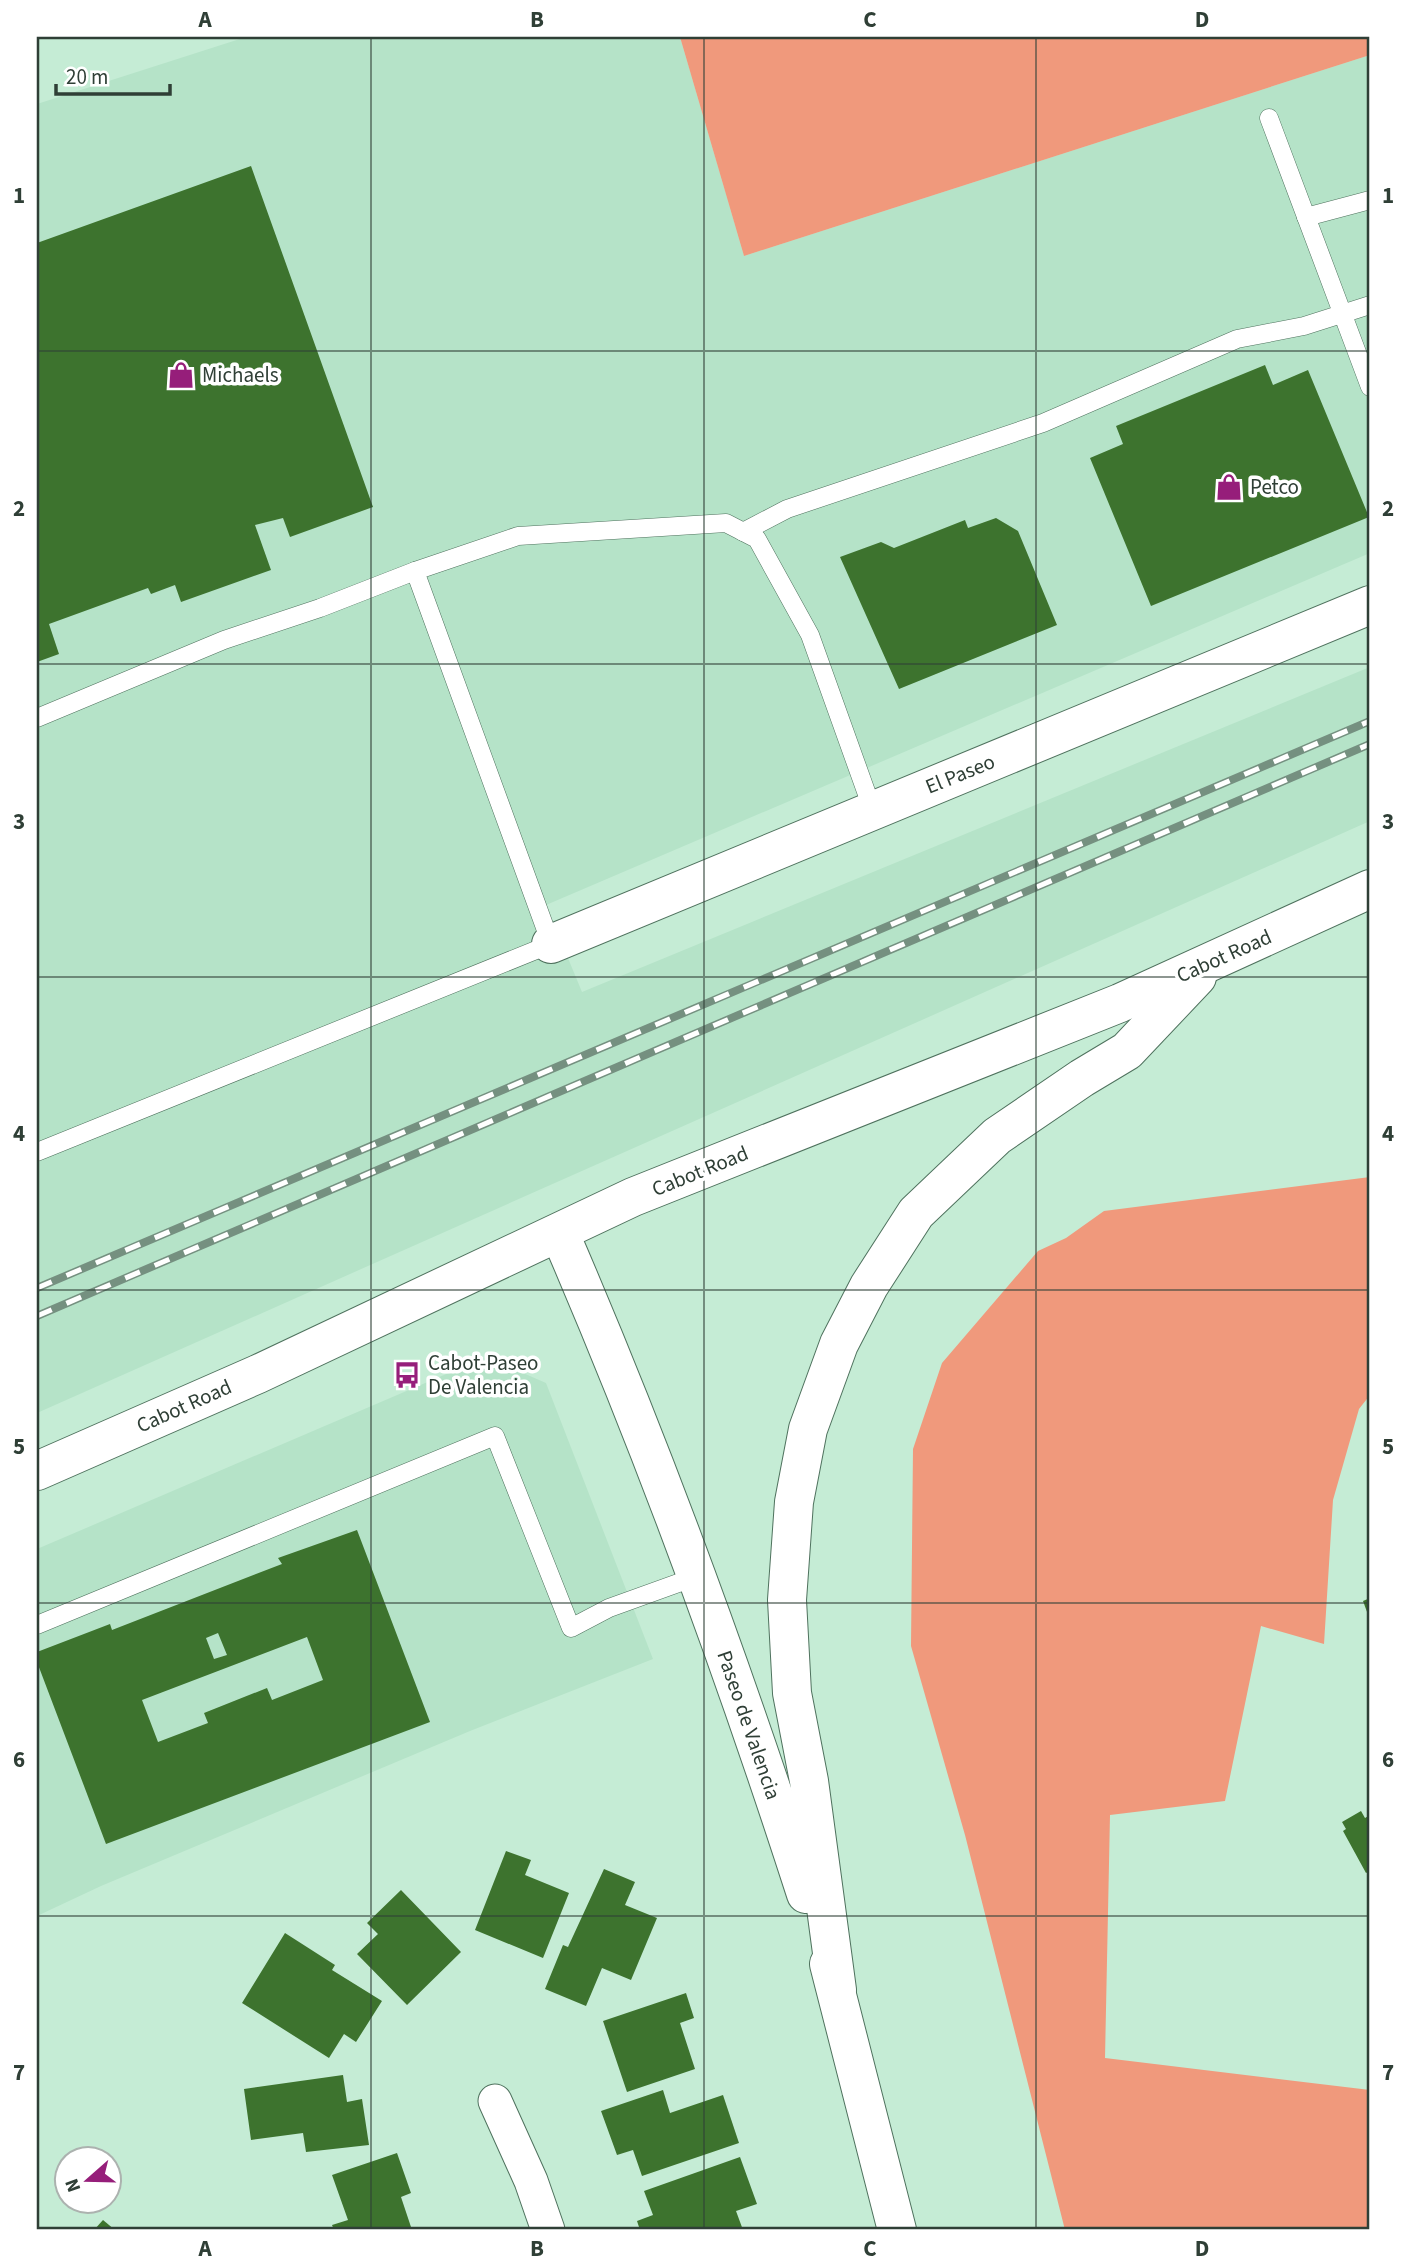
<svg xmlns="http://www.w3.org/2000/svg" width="1407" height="2267" font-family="'Source Sans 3',sans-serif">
<rect width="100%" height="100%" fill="#c5ecd5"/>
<g fill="#b5e3c8">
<polygon points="246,37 680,37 744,256 1370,55 1370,553 546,905 582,992 1370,667 1370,821 37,1413 37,104"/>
<polygon points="486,1357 546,1383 653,1659 470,1731 101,1886 37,1916 37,1549"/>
</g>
<g fill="#f0997c">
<polygon points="680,37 1370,37 1370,55 744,256"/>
<polygon points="1370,1177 1370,1395 1359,1409 1333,1500 1324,1644 1261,1626 1225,1801 1110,1815 1105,2058 1370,2090 1370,2230 1065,2230 965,1835 911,1646 913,1449 942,1363 1038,1251 1066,1238 1104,1211"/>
</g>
<g fill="#3d732e" fill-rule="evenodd">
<polygon points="251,166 373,507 290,537 283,518 255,525 271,570 181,602 175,585 151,594 148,588 49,624 59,654 37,662 37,243"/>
<polygon points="1265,365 1273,385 1308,370 1369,517 1151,606 1090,458 1123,444 1116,426"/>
<polygon points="996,518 1018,531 1057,625 899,689 840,557 881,542 894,548 965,520 968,528"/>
<path d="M357,1530l73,192 -324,122 -69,-182v-10l73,-28 2,6 170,-66 -4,-6zM218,1633l9,22 -13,4 -8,-21zM307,1637l16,43 -51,20 -5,-12 -63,25 4,10 -50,19 -16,-42z"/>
<polygon points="1370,1598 1370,1620 1363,1601"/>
<polygon points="1361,1811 1365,1818 1370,1815 1370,1871 1366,1873 1343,1831 1346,1829 1342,1822"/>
<polygon points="506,1851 531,1860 525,1875 569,1893 543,1958 475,1930"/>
<polygon points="604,1869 635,1882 625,1905 657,1918 631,1980 602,1968 586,2006 545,1989 563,1945 568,1947"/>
<polygon points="401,1890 461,1952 407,2005 357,1954 378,1934 367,1923"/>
<polygon points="285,1933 335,1965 332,1970 382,2001 356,2042 344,2034 329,2058 242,2003"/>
<polygon points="686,1993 694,2018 680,2023 695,2069 627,2092 603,2021"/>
<polygon points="343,2075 347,2102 362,2099 369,2145 306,2152 303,2133 251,2140 244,2089"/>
<polygon points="663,2090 670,2113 723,2095 739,2143 642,2176 633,2150 617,2155 601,2111"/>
<polygon points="397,2153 411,2193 401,2197 411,2227 401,2230 334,2230 332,2225 348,2220 332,2175"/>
<polygon points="740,2157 757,2204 736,2211 743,2230 640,2230 637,2221 653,2215 644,2191"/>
<polygon points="103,2220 115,2230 94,2230"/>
</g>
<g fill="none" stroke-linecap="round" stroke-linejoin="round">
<defs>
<g id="lane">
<polyline points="1269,118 1370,387"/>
<polyline points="1306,217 1370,200"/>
<polyline points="743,532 787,509 1043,423 1237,339 1304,326 1370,305"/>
<polyline points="37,718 224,640 320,608 415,571"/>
<polyline points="37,1152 551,944 415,571 518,536 726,523 757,539 810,635 873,811"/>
<polyline points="37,1625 495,1436 571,1628 609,1608 695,1577"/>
</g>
<polyline id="street" points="495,2101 531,2181 548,2230"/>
<g id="secondary">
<polyline points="551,944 1370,605"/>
<path d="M560,1234c93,215 174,437 246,660"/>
<polyline points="37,1471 258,1374 633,1197 1120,1003 1370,889"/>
<polyline points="829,1964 897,2230"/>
<polyline points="837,1990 809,1781 792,1693 787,1600 794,1502 808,1429 839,1344 869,1286 916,1213 997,1136 1082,1078 1127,1051 1197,977"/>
</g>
</defs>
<use href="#lane" stroke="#4f725e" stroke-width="19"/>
<use href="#street" stroke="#4f725e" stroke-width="35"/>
<use href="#secondary" stroke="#4f725e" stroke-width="40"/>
<use href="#lane" stroke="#fff" stroke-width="18"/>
<use href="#street" stroke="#fff" stroke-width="33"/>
<use href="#secondary" stroke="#fff" stroke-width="38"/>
<defs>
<g id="rail">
<polyline points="37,1288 1370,721"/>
<polyline points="37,1316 1370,744"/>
</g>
</defs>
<use href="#rail" stroke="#759080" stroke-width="8"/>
<use href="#rail" stroke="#fff" stroke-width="5" stroke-dasharray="16" stroke-linecap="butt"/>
</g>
<path fill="none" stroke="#2f3f36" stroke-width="2" stroke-opacity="0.55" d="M371,37v2193M704,37v2193M1036,37v2193M37,351h1333M37,664h1333M37,977h1333M37,1290h1333M37,1603h1333M37,1916h1333"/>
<defs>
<symbol id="shop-bare" viewBox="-9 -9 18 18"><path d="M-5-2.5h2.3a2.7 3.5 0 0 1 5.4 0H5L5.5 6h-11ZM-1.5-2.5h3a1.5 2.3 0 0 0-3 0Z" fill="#961e7a" stroke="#fff" stroke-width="2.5" paint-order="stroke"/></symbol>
<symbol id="bus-bare" viewBox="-9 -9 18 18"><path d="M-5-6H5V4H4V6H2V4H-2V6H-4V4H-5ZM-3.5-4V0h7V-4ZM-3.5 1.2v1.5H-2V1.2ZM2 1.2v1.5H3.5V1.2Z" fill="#961e7a" stroke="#fff" stroke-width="2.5" paint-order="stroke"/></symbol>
</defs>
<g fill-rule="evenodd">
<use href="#shop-bare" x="162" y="356" width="38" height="38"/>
<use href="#shop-bare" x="1210" y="468" width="38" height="38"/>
<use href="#bus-bare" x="388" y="1356" width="38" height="38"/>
</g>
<g text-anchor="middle" stroke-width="7" stroke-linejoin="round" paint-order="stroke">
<g font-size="21" fill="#2f3f36" stroke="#fff" text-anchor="start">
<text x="202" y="382">Michaels</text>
<text x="1250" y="494">Petco</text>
<text x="428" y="1370">Cabot-Paseo<tspan x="428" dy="24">De Valencia</tspan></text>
</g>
<g font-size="21" fill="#2f3f36" stroke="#fff">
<text transform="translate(960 774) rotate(-22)" y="7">El Paseo</text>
<text transform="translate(1224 956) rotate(-24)" y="7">Cabot Road</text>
<text transform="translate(700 1171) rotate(-22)" y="7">Cabot Road</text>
<text transform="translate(184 1406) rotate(-24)" y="7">Cabot Road</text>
<text transform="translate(749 1725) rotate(71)" y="7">Paseo de Valencia</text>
</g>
</g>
<rect width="1407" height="2267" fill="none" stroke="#ffffff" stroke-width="77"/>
<g transform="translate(88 2180) rotate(250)"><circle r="33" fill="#ffffff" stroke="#acb2af" stroke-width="2"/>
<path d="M0-5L12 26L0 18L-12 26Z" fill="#961e7a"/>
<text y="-10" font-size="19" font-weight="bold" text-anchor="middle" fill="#2f3f36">N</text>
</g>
<path d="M56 84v10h114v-10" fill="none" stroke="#2f3f36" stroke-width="3.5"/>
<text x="66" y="84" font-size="21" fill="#2f3f36" stroke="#ffffff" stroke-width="5" paint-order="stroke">20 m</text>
<rect x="38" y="38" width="1330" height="2190" fill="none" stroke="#2f3f36" stroke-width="2.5"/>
<g font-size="23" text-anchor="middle" font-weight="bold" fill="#2f3f36">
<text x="205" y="27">A</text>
<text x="537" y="27">B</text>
<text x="870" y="27">C</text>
<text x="1202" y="27">D</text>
<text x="19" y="203">1</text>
<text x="1388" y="203">1</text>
<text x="19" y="516">2</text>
<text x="1388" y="516">2</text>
<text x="19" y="829">3</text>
<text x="1388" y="829">3</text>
<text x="19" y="1141">4</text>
<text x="1388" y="1141">4</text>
<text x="19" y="1454">5</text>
<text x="1388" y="1454">5</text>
<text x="19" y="1767">6</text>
<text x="1388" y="1767">6</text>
<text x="19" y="2080">7</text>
<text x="1388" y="2080">7</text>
<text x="205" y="2256">A</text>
<text x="537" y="2256">B</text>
<text x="870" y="2256">C</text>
<text x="1202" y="2256">D</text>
</g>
</svg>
